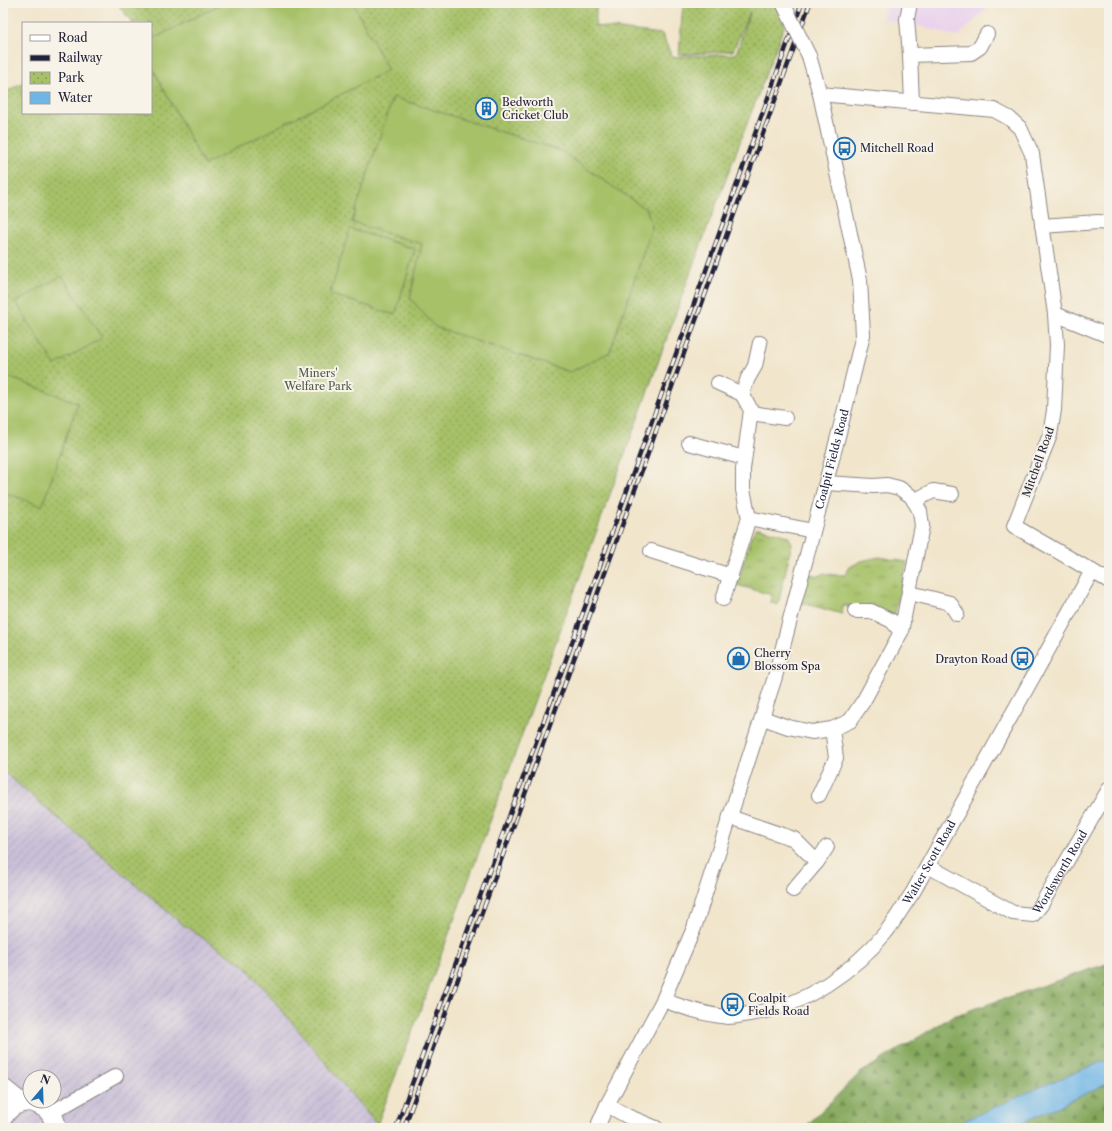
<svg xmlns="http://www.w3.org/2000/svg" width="1112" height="1131" font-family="'Libre Caslon Text',serif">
<defs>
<pattern id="industrial-furrows" width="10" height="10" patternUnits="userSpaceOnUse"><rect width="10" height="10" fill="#c9bfd7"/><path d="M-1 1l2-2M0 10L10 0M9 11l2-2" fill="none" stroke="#aca4b9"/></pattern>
<pattern id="grass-tufts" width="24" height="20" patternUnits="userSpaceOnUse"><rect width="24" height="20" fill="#a6c168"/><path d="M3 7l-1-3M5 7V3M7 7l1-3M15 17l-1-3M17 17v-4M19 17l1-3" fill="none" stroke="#879c57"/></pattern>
<pattern id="forest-firs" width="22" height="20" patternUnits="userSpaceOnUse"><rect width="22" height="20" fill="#84a75c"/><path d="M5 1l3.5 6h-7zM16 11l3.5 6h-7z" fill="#6c884d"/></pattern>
<pattern id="park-dots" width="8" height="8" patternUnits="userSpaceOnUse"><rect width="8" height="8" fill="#a6c168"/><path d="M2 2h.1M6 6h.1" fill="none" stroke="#879c57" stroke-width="1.8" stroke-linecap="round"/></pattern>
</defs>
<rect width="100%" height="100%" fill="#f7f3e8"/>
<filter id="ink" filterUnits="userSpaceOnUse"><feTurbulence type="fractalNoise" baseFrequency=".025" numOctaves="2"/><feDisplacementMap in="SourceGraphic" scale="8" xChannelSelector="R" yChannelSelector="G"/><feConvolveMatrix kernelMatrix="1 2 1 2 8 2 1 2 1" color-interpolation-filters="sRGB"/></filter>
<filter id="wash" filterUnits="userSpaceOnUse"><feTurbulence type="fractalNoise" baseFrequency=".012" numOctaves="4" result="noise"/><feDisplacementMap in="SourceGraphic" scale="16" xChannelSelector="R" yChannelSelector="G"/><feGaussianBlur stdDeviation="0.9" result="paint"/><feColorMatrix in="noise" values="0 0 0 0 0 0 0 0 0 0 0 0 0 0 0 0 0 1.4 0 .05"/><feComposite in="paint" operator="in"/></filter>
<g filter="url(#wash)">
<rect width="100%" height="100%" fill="#f1e5cb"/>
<polygon fill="#e9d2ed" points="887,3 989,3 987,8 958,37 916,25 882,20"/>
<path fill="url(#industrial-furrows)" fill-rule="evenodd" d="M3,771l179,153 63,42 132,159 -1,3h-373zM30,1077h24v24h-24z"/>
<g fill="url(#grass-tufts)" stroke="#647252">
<polygon points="759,528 788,536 792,543 778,605 770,602 772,595 737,585 750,539 755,529"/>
<polygon points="879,557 907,562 894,618 867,607 843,606 842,614 799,602 807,573 818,576 824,573 835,575 845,575 850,567 861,561"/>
</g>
<polygon fill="url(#forest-firs)" stroke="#53644c" points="1109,963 1109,1128 804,1128 860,1073 953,1016"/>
<polygon fill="url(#park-dots)" stroke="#647252" points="117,3 597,3 595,26 662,34 672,57 736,54 750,11 733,51 679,55 683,3 774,3 785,24 688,279 641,410 440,958 377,1125 245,966 182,924 3,771 3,94 23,82 23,113 151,113 151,23 130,23 132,22"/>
<g fill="#a6c168" stroke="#647252">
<polygon points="223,3 353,3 388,70 204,165 151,65 151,40"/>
<polygon points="393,97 561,151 647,210 652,227 610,352 570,372 435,327 410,298 422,244 352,222"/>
<polygon points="350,229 415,249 395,315 330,294"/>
<polygon points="62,276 102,338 55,365 16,302"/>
<polygon points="3,375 78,403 42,506 3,492"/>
</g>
<polygon fill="#6fb6e6" stroke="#486c90" points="1109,1059 1109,1083 1011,1128 948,1128 1052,1082"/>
</g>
<g filter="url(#ink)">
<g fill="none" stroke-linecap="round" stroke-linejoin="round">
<defs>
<g id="street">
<polyline points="910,3 907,19 910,55 912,103"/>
<polyline points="910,55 971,53 980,47 987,34"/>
<polyline points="820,94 994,110 1009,118 1020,128 1032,154 1055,314 1057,345 1054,410 1050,435 1014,526 1109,581"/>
<polyline points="1042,226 1098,222 1109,223"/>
<polyline points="1055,314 1109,336"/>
<polyline points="718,383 742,394"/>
<polyline points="751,413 785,418"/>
<polyline points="689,443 744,458"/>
<polyline points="914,501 933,491 952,494"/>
<polyline points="749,518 813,531"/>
<polyline points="651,551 731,576"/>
<polyline points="910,593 950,603 957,614"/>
<polyline points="723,599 749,518 743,490 743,469 751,410 742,394 748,378 755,366 760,343"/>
<polyline points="855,611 871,611 892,621 901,632"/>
<polyline points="763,718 788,727 812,732 832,729 850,721 864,700 901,632 922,526 920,511 911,496 899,488 887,485 873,486 826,483"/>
<polyline points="819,795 836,758 832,729"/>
<polyline points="730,817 794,839 817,862"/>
<path id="s1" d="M928,866l85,47 20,2 8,-10 68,-116"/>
<polyline points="793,890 817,862 827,847"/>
<path id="s2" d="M663,1000c21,8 43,15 65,17 8,0 18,-3 27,-4 49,-7 100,-43 131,-81 10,-13 18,-27 27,-40l179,-321"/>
<polyline points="607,1105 627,1116 656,1128"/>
<polyline points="51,1113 116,1076"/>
<path id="s3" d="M599,1123l8,-18 56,-105 31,-72 81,-251 67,-256 21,-86 -3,-55 -40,-186 -11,-38"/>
</g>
<g id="secondary">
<polyline points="3,1089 19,1102"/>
<path d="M31,1101c16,6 22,10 25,27"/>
<path d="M3,1116c8,-11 14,-14 27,-15"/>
</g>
</defs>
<use href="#street" stroke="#8a8483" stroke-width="16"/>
<use href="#secondary" stroke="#8a8483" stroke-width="22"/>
<use href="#street" stroke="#fff" stroke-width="14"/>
<use href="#secondary" stroke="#fff" stroke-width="20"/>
<defs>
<g id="rail">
<polyline points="396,1128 589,596 802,3"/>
<polyline points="404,1128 596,598 810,3"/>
</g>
</defs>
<use href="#rail" stroke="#22223b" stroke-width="4.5"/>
<use href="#rail" stroke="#f7f3e8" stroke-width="3" stroke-dasharray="9" stroke-linecap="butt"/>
<defs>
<polyline id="street-bridge" points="783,3 809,56"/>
</defs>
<use href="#street-bridge" stroke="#8a8483" stroke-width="16" stroke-linecap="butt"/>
<use href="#street-bridge" stroke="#fff" stroke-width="14"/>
</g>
</g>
<defs>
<symbol id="building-ring" viewBox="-11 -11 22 22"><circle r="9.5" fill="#f7f3e8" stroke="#1f6fb2" stroke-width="1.5"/><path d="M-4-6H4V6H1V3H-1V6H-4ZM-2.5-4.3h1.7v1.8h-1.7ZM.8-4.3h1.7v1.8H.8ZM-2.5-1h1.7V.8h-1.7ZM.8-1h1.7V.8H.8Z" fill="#1f6fb2"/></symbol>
<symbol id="bus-ring" viewBox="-11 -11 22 22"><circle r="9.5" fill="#f7f3e8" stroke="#1f6fb2" stroke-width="1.5"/><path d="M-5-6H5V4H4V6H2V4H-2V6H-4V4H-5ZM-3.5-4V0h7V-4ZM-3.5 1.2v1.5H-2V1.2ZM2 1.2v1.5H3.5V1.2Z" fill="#1f6fb2"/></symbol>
<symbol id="shop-ring" viewBox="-11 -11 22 22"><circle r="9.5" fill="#f7f3e8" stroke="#1f6fb2" stroke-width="1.5"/><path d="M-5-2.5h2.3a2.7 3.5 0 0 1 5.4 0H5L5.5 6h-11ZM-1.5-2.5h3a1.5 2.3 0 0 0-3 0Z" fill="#1f6fb2"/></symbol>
</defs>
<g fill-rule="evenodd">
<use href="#building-ring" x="474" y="96" width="25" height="25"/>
<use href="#bus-ring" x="832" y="136" width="25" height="25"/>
<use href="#shop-ring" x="726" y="646" width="25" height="25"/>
<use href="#bus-ring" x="1010" y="646" width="25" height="25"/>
<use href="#bus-ring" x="720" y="992" width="25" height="25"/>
</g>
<g text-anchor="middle" stroke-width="4" stroke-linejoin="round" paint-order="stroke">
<g font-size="11" fill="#22223b" stroke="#f7f3e8" text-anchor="start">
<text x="502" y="106">Bedworth<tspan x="502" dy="13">Cricket Club</tspan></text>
<text x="860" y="152">Mitchell Road</text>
<text x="754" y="657">Cherry<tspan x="754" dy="13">Blossom Spa</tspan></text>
<text x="1008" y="663" text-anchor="end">Drayton Road</text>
<text x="748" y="1002">Coalpit<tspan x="748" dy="13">Fields Road</tspan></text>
</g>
<g font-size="11" fill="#505a4b" stroke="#f7f3e8">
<text x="318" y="377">Miners'<tspan x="318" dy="13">Welfare Park</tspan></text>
</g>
<g font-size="11" fill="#22223b" stroke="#f7f3e8">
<text dy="4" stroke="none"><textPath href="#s3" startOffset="706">Coalpit Fields Road</textPath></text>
<text transform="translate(1038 462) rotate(-70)" y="4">Mitchell Road</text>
<text dy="4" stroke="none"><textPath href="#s2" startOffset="334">Walter Scott Road</textPath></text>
<text dy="4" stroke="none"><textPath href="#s1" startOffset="168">Wordsworth Road</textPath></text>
</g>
</g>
<rect width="1112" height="1131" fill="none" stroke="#f7f3e8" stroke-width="16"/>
<rect x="22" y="22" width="130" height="92" fill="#f7f3e8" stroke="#a29fa3"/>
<rect x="30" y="35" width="20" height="6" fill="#ffffff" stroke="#a29fa3"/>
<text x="58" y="42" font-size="12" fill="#22223b">Road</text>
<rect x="30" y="55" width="20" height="6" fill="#22223b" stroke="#a29fa3"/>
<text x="58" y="62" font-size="12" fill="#22223b">Railway</text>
<rect x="30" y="72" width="20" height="12" fill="url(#park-dots)" stroke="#a29fa3"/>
<text x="58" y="82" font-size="12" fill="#22223b">Park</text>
<rect x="30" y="92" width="20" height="12" fill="#6fb6e6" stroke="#a29fa3"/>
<text x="58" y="102" font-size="12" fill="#22223b">Water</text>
<g transform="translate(42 1089) rotate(19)"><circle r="19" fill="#f7f3e8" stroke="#a29fa3"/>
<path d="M0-3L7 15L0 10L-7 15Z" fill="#1f6fb2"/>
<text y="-6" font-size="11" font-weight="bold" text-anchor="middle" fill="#22223b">N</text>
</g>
</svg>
